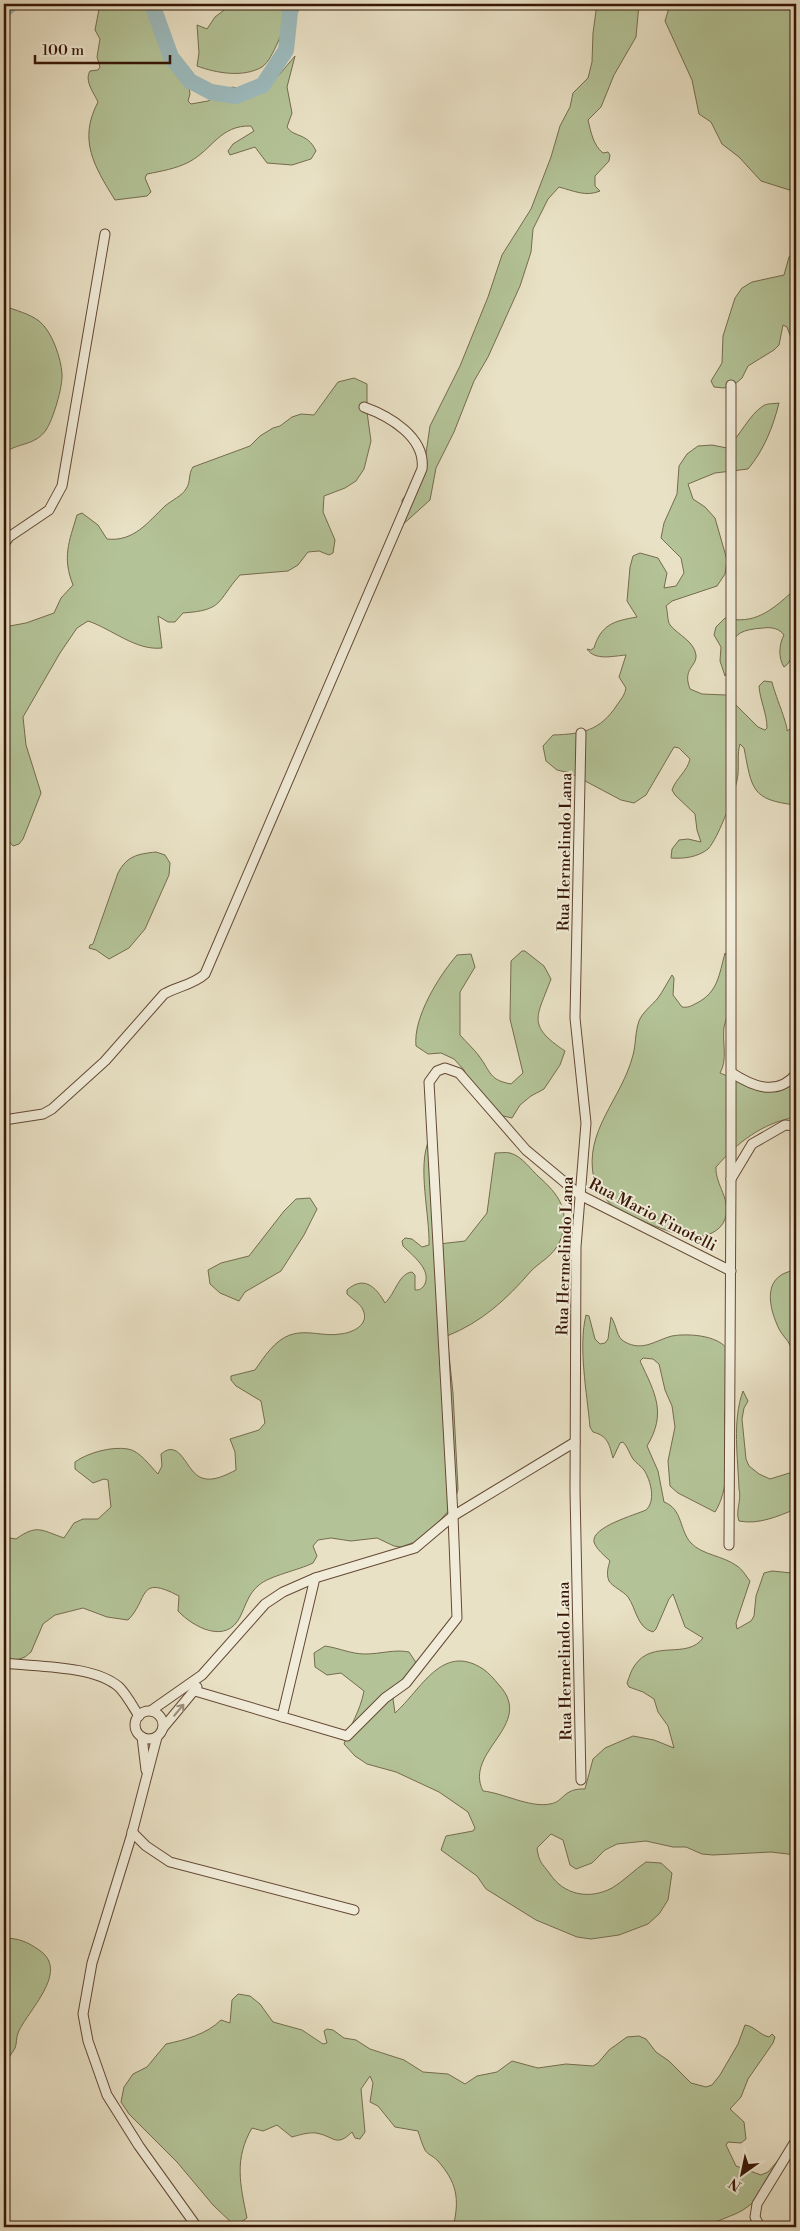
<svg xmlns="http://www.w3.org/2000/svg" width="800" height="2231" font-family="'Libre Bodoni',serif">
<rect width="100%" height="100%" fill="#e9e1c5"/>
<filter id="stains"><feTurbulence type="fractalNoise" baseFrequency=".004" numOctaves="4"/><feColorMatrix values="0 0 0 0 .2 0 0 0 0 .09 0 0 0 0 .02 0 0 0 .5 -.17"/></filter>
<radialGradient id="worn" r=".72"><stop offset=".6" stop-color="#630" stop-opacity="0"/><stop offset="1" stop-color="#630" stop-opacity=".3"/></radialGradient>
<g fill="#b3c397" stroke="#756c4e">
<path d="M100,4h54l12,27 4,24 19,32 1,7 -2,7 3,3 17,-3 24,-14 4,1 9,10c21,-4 37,-27 50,-42l-8,31 5,26 -5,14c7,11 20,5 29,24l-5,8 -19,6 -25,-2 -12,-16 -25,8 -2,-4 5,-7 21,-13 -3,-5c-31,-1 -38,23 -62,36 -14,7 -27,9 -42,12l-2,4 6,14 -4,4 -32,4c-21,-34 -37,-60 -17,-98 -4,-9 -14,-21 -8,-31l8,-1 2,-3 -3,-10 3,-18 -5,-9z"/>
<path d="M232,4h50c3,16 2,25 -5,40 -4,8 -8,18 -15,23 -19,11 -46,6 -65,-1l2,-13 -2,-28 10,4 8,-12z"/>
<path d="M597,4h42l-3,33 -22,38 -13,32 -13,13c3,12 5,25 15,33l5,-1 2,3 -1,6 -14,15v10l5,5c-14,6 -26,0 -41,-4l-11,12 -15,30 -2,23 -11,34 -32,71 -14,24 -20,51 -18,36 -6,32 -30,27 3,-10 -1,-17 12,-15 10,-18 6,-41 30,-60 28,-69 14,-42 29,-46 20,-52 9,-31 10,-19 3,-14 15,-15 4,-16 1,-29z"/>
<polygon points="667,4 796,4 796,192 761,181 739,157 722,144 711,122 699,114 692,80 665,21 669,8"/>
<polygon points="796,248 796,351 787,327 783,325 779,345 774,350 748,366 742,378 734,385 724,388 714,387 711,381 722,363 723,336 735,298 742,288 752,282 784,275 789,257"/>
<path d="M4,306c11,4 26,8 35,15 13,10 22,37 23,53 1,12 -9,46 -16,56 -12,17 -30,12 -42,24z"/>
<path d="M354,378l13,6v28l4,29 -7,28 -8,12 -11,7 -21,8 -1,16 12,28 -2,13 -4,2 -10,-4 -11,1 -10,13 -10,6 -48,4c-24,27 -16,35 -57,38l-8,9h-7l-10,-6 4,32c-26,3 -50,-19 -74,-27l-11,7 -17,25 -37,64 3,28 15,48 -18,46 -4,5 -6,2 -9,-10v-209l22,-4 28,-10 7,-15 12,-13c-11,-28 -4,-43 4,-70l5,-2 16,12 9,14c27,3 41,-17 58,-33 7,-6 17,-10 21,-17 5,-7 2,-15 7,-22l57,-21 10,-10 13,-8 7,-2 12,-9 9,-3 13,1 24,-33z"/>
<path d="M779,403c-6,24 -15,47 -31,66l-33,4 -27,11 5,15 12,8 10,11 12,42 -2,14 -8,12 -45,15 -6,5c2,5 1,15 4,19 8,10 24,16 26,30 1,12 -14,13 -6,34l12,5 24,1 32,32 7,3 2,-2c0,-15 -7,-27 -8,-42l5,-5 8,1c2,10 16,43 15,49l9,-6v80c-45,-5 -44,-16 -52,-57l-4,-4c-3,10 -1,20 -2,30 -1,15 -20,65 -30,75 -10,8 -24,10 -37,9l1,-9 7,-9 9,-1 13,3 -4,-12 -2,-16 -20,-19 -3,-5c4,-12 15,-18 18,-31l-11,-11 -5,-1 -28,48 -12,8 -13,-3 -51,-27 -13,-3 -11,-9 -3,-15 10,-11c29,-1 47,-4 64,-30 4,-6 8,-10 9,-17l-7,-11 7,-22c-13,1 -31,6 -39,-6l4,1 3,-2c7,-23 19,-27 43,-31l-10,-16 3,-34 3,-11 7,-3 18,5 9,15 -3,15 12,-2 8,-13 -3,-15 -20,-20 3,-15 13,-29 2,-28 8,-12 11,-8 14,-1 15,3c13,-12 22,-33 36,-42 4,-3 11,-2 16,-3z"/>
<path d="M792,592h4c0,18 4,66 -12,75 -6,-9 -5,-23 0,-32 -5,-7 -13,-8 -21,-7 -44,3 -23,20 -38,48l-5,-15 1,-14 -7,-12 2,-8 9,-9c29,7 46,-7 67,-26z"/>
<path d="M156,852l9,3 5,8 -1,12 -24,54 -16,19 -20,11 -13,-9 -7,-2 1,-3 3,-1 25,-71c9,-17 19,-19 38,-21z"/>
<path d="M522,951h3l19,15 7,13c-14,38 -25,46 14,72l-5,14 -16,24 -13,7 -11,9 -8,13 -13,-3 -29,-30 -6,-15 -10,-11 -13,-6 -13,1 -12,-8c-3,-28 22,-69 41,-91l14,-1 4,13 -15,25v43c6,7 14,14 19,21 12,16 10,24 32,28l12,-11 -13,-54 1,-58z"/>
<path d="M725,953c5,9 10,19 10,29 1,16 -8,31 -11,45 -2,16 4,32 -4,46l24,10 30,7 22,-22v49c-34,6 -58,25 -80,50 -1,18 16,33 9,52 -4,12 -18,18 -31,18 -15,0 -64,-20 -78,-28 -6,-4 -21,-22 -22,-30 -11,-48 28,-80 39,-124 3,-11 2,-23 6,-34 3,-8 13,-16 19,-23 5,-7 9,-15 14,-23l2,3 -1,17 9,12c6,1 9,-1 15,-4 21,-11 22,-28 28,-50z"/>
<path d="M429,1140l10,104 26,-3 22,-28 8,-60c4,0 11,-1 15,0 12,3 21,17 29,24 8,7 18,17 22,27 6,12 3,34 -5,44 -7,10 -17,15 -25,23 -24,28 -49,51 -84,65l6,57 5,96 -4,16 -22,24 -14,12 -17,6 -7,-1 -17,-8 -26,3 -20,-3 -13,2 -5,6 4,10 -4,7c-14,7 -44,13 -54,22 -11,9 -13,20 -19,32 -14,28 -47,10 -62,-6l1,-15c-42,-22 -30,3 -51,24l-21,-3 -24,-9 -28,7 -12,9 -12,28 -6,5 -9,3h-12v-123l12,2c21,-15 25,-9 48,-1l10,-15 9,-4h15l13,-12 -3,-27 -4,-1 -11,4 -18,-14v-7c12,-9 37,-16 53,-13 12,2 22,17 30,25l4,-8 -1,-12c20,-17 25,19 41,24 11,4 24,-3 34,-8l-1,-18 -5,-13 29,-9 6,-7 -4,-22 -25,-15 -5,-6v-4l24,-6c9,-13 20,-30 35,-35 17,-6 34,2 50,-1 12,-1 30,-9 23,-24 -2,-6 -11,-11 -16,-16v-4c17,-15 29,-3 38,13 10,-9 14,-30 27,-31l3,3v15c5,0 7,-1 10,-6 6,-15 -12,-28 -22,-38l-1,-5 3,-3 7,1 10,8 7,-2c1,-29 -12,-79 0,-105z"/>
<polygon points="310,1198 317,1209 304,1235 281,1271 245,1292 239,1301 220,1293 210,1284 208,1270 221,1263 249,1256 284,1211 296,1199"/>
<path d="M791,1271h5v112c-6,-11 -1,-25 -6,-38 -3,-6 -8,-10 -11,-16 -10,-21 -17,-51 12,-58z"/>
<path d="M586,1315l3,1 6,23 5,5 5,-1 3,-4 3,-22c6,8 5,21 14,25 18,10 31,-2 47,-6 16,-3 53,-1 58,19 5,21 -5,39 -5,60 -1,6 2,13 2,19 1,23 1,58 -12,78l-37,-19 -8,-7 -2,-25 7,-34 -3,-21 -7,-16 -6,-26 -6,-5 -10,-1 -3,3c15,32 27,52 7,85l11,25 6,31c19,7 15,28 27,41 11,12 33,13 46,23 5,3 9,10 13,15l-14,42 1,6 14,-8 3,-5 2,-20 8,-23 8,-2 20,2 4,-4v286l-25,-3 -58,3 -11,-1 -16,-7h-13l-27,-6 -29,3 -12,6 -13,13 -16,6 -6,-4 -7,-25 -12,-6 -14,14c2,15 5,15 13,26 14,21 39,26 62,14 12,-7 22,-18 34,-26l15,1 11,10 -4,27 -9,14 -11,10 -29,11 -28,4 -14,-2 -41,-17 -50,-31 -9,-13 -36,-26 5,-14 27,-5 2,-3 -7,-16 -29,-20 -43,-20 -29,-8 -12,-8 -11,-12c6,-19 16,-32 20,-53l-23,-18 -14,2 -12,-8 -1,-14 11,-7c14,2 26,8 40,8 16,0 29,-5 44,-2l8,12 -24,35 2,14c26,-23 47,-71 88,-44 6,4 11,10 16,16 37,40 -36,66 -16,106 20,2 47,17 67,13 14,-2 13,-16 35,-15l8,-30 12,-11 28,-12 21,4 20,8 -6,-22 -10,-14 -4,-13 -11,-7 -14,-5 -2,-4c2,-5 4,-13 8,-18 18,-26 52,-5 68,-27l-18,-11 -12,-33 -4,5 -13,30 -3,3c-16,-4 -17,-24 -25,-35 -5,-6 -15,-10 -19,-16 -3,-7 -1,-14 1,-20 -5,-5 -14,-12 -16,-19 -3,-15 41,-27 52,-32 10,-9 5,-29 -2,-40 -3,-4 -8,-7 -11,-11 -4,-6 -5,-12 -10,-17l-3,1 -7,15c-4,-14 -5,-22 -20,-26l-3,-5c-3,-34 -12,-80 -4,-112z"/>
<path d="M743,1391l5,10 -4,7 -2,11 4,40 3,7 10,8 11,5 26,-8v38c-18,7 -37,16 -57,12 -4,-10 3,-21 0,-32 -1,-31 -7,-68 4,-98z"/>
<path d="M4,1938c14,0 24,4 35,12 32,21 -12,61 -21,83 -2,5 -1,10 -3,15 -3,6 -8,11 -11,16z"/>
<path d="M238,1994l12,2 10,8 13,18 29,8 21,14 4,-1 -3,-12 3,-2 6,1 11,8 12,2 14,9 34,11 19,12 25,2 17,10 12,-8 20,-4 15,-11 26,7 28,-4 27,2 5,-3 11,-13 18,-13 12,-1 7,3 10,13 13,9 22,22 15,4 6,-2 8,-10 18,-31 7,-19c9,1 15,10 24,12l3,-3 3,3 -2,6 -25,36 -7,18 -11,12 14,13 2,17 -5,4 -13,-1 -2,3 10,21 25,9 7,-3 14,-16c-11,20 -19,42 -39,54 -12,7 -24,9 -36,17h-254c7,-28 4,-45 -16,-67 -4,-4 -10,-6 -12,-10 -3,-6 -5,-13 -7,-19l-23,-4 -17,-21 -8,-4 3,-19 -3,-7 -9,13 4,43 -5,7 -5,-1 -3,-6c-16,16 -18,4 -36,1 -7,-1 -17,2 -24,4l-15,-12 -14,6 -11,-3c-18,31 -12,56 -5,90l-12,8 -22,-21 -36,-43 -48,-48 -8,-12 3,-15 9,-13 14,-7 19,-23c19,-4 41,-10 55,-24l9,3 2,-23z"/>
</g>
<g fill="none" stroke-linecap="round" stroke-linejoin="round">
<g stroke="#9cbbbe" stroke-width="16">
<polyline points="152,4 171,57 190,81 211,92 236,96 263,85 286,50 290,12 293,4"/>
<polyline points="4,10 11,4"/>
</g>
<defs>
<g id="street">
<polyline points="731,385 731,1179"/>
<polyline points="4,544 9,537 49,510 62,486 105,234"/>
<polyline points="581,733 575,1018 586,1123 576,1247 575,1491 581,1780"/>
<path d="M732,1073c20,13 45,24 64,1"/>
<path d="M4,1120l39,-6 9,-5 53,-48 59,-67c14,-8 29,-9 41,-20l217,-505c4,-32 -33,-53 -58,-62"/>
<polyline points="729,1545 731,1179 752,1144 785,1125 796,1126"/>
<path d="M4,1663c32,4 90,2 115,24 8,8 14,20 20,29"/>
<polyline points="195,1691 347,1736 385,1698 406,1683 457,1618 453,1516 429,1082 437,1071 445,1068 459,1073 526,1150 580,1195 731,1271"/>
<polyline points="152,1710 202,1675 265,1604 283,1592 315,1578"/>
<circle cx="149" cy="1725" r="14"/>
<polyline points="282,1717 315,1578 415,1548 453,1516 575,1442"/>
<polyline points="163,1728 197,1687"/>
<polyline points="142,1737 146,1770"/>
<polyline points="157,1737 131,1837 92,1963 83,2014 88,2041 107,2095 139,2146 197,2227"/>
<polyline points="132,1832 146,1846 170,1862 354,1910"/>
<polyline points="760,2227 755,2217 757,2204 796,2140"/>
</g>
</defs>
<use href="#street" stroke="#644935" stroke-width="11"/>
<use href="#street" stroke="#f1ecd9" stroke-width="9"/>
</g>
<defs><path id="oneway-shaft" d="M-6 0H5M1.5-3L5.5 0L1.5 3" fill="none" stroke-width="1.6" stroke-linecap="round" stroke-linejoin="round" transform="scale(1.25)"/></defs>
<use stroke="#9d8c7a" href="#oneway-shaft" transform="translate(179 1710) rotate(-50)"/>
<g text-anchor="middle" stroke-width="4" stroke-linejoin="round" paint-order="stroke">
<g font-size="16" fill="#371605" stroke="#f1ecd9">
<text transform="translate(564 852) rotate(-89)" y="6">Rua Hermelindo Lana</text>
<text transform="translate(653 1214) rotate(27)" y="6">Rua Mario Finotelli</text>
<text transform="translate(564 1256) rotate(-88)" y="6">Rua Hermelindo Lana</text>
<text transform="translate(564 1661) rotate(-91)" y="6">Rua Hermelindo Lana</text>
</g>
</g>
<rect width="800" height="2231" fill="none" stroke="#e9e1c5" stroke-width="20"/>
<rect x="5" y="5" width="790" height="2221" fill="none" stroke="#371605" stroke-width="2.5"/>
<rect x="10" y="10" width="780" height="2211" fill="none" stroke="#371605"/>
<g transform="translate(742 2174) rotate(213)" stroke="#f1ecd9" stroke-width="4" paint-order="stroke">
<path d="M0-4L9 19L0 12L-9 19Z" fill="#371605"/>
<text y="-8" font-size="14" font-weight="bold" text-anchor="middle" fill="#371605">N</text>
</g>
<path d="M35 55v8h135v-8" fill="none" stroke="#371605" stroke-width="2.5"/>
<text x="42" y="55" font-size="15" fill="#371605" stroke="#f1ecd9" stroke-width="4" paint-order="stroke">100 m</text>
<rect width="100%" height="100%" filter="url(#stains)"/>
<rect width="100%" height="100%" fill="url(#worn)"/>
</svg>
